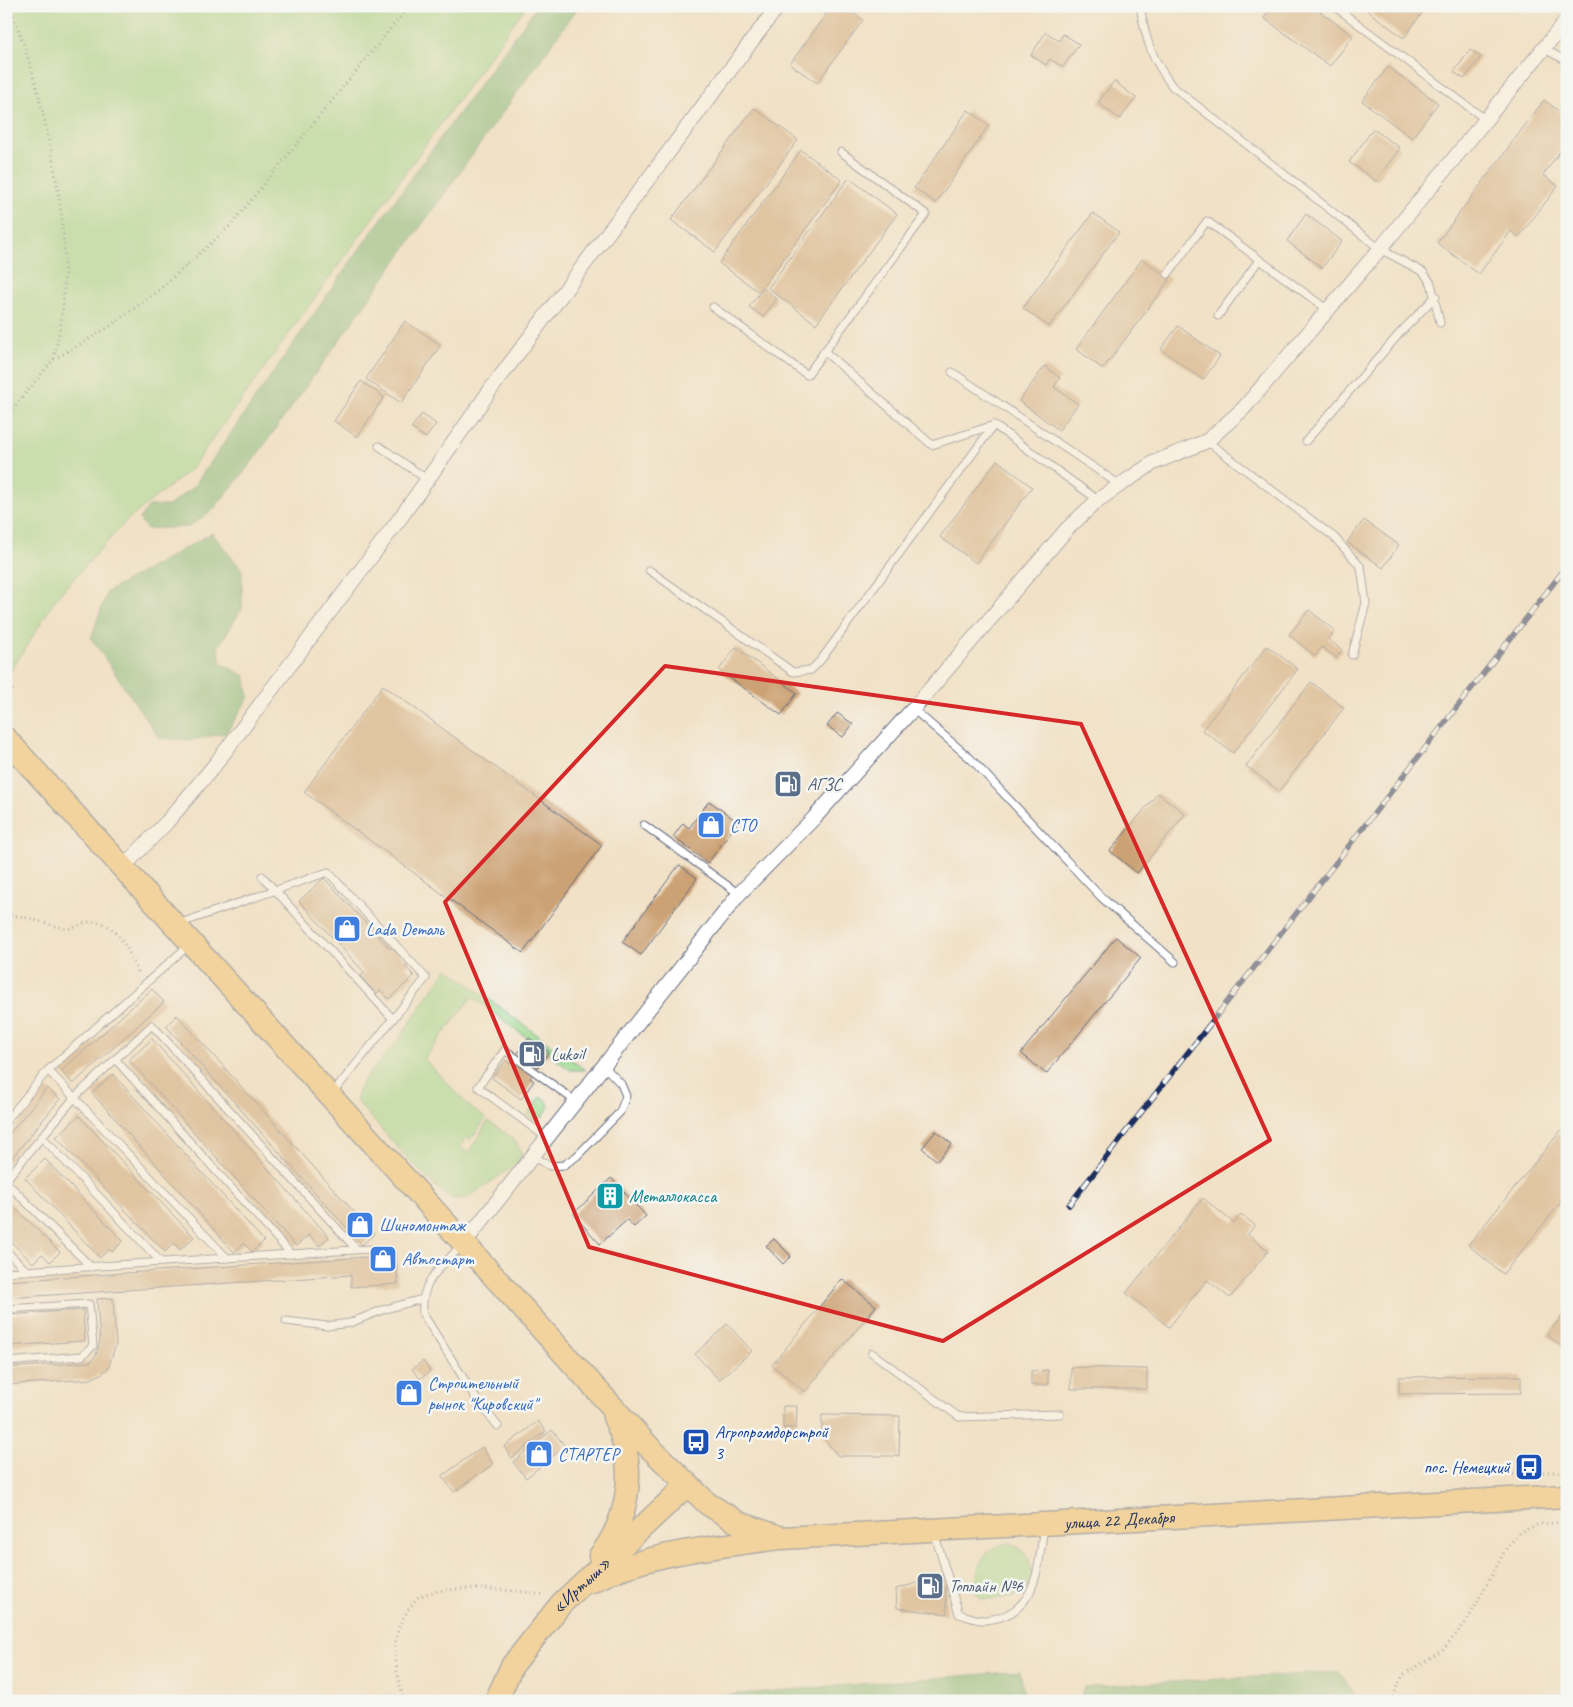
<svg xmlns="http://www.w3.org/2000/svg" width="1573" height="1707" font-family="Caveat,sans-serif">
<rect width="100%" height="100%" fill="#f6f6f2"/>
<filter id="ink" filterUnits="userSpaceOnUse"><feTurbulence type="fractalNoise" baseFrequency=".02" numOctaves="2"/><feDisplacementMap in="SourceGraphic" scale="10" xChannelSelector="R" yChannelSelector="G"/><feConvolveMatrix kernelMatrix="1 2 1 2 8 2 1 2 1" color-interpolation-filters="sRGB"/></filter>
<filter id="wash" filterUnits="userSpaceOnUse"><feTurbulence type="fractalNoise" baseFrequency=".0096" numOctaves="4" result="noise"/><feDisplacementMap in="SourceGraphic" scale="20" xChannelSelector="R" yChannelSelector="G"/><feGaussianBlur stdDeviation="1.12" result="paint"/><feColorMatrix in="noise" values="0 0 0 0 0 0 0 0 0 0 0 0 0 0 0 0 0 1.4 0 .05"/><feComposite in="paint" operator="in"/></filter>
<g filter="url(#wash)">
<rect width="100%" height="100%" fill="#f1e1c6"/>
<g fill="#9cd98e" stroke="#5c8476">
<polygon points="6,6 526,6 191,469 126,521 57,597 6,679"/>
<path d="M447,968l138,102h-15l-98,-73 -48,62 46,48 16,12 -16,21 -3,-3 -7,10 8,6 20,-32c13,10 38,21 33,40l-54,37 -14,1 -9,-5 -34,-33 -53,-59v-8l6,-13 35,-41z"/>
<polygon points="540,1097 546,1099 549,1106 543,1117 533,1120 528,1114"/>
<path d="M1010,1543c21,7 31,38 11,49 -11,7 -26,7 -39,7l-7,-7c1,-24 7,-46 35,-49z"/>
</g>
<g fill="#7db979" stroke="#4c746c">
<polygon points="537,6 579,6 249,466 213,510 188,527 147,529 139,519 149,506 169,506 194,486 358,251"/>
<polygon points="212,533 242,570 242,609 218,647 221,663 245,676 249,697 226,733 191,740 159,738 91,638 107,592"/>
<polygon points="1020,1671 1025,1701 653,1701"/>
<polygon points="1340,1672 1358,1701 1079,1701 1084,1687"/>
</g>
<g id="blocks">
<g fill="#cca274">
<polygon points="832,6 844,6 863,20 817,83 790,64"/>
<polygon points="1273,6 1313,6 1353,36 1330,66 1264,18"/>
<polygon points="1361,6 1427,6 1404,38"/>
<polygon points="1046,32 1059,41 1063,34 1079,44 1063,67 1050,59 1046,65 1031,55"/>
<polygon points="1470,50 1481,57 1464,79 1454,72"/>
<polygon points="1388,67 1438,103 1412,138 1362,101"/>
<polygon points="1114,81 1136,98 1120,119 1098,103"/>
<polygon points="1544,100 1567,117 1567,142 1543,175 1558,186 1519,237 1511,231 1479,274 1437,243"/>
<polygon points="754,108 798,140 715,252 671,220"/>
<polygon points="968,110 989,125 936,203 914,188"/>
<polygon points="1373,129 1400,148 1376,181 1349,162"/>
<polygon points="801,150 842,180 759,292 719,263"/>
<polygon points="849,178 897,214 816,324 768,288"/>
<polygon points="1093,213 1119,232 1049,327 1023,308"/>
<polygon points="1306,214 1342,241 1322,268 1287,241"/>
<polygon points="1142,259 1170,279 1103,369 1076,349"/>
<polygon points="763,288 777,299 763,317 749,307"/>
<polygon points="405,321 441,345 401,403 366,379"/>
<polygon points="1178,326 1220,356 1203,380 1161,349"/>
<polygon points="1045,366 1060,378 1054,387 1078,404 1059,430 1019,401"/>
<polygon points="361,381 384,397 357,437 334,421"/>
<polygon points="422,414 436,424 426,438 411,428"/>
<polygon points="997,460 1032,487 976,563 940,537"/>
<polygon points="1364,520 1399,545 1383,568 1347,542"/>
<polygon points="1309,610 1335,631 1328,639 1342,650 1336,658 1322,647 1315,656 1289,635"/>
<polygon points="1267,646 1298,669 1233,753 1202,730"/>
<polygon points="736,647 797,693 781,715 719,670"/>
<polygon points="1311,682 1344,708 1279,791 1246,766"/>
<polygon points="383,685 602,845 523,953 304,792"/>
<polygon points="837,713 853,724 843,737 827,726"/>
<polygon points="1158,793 1185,814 1137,873 1110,851"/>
<polygon points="709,801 738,822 708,863 673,837 683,823 689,828"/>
<polygon points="679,865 697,878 641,955 622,942"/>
<polygon points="324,878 390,949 393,946 409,963 405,966 414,976 389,999 380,990 376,994 360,976 365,973 299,901"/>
<polygon points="1116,937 1141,958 1046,1074 1021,1053"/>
<polygon points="152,989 164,1002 73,1084 61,1071"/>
<polygon points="177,1015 374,1234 362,1245 166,1026"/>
<polygon points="529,1038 549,1052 530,1078 534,1081 521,1099 492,1078 506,1060 510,1064"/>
<polygon points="152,1039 329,1237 319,1246 309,1235 296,1246 129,1060"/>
<polygon points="113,1074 264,1241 252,1252 244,1243 234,1252 92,1093"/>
<polygon points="47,1088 60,1099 6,1165 6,1138"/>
<polygon points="79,1116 194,1237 180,1250 174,1243 165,1252 56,1137"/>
<polygon points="1567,1123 1567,1195 1503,1274 1468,1245"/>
<polygon points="936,1131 952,1144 937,1161 922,1148"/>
<polygon points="45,1159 123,1241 112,1252 109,1249 100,1258 25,1178"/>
<polygon points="611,1178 646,1216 634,1227 627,1220 600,1244 573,1214"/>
<polygon points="1203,1198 1234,1223 1241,1214 1255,1225 1248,1234 1268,1251 1230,1298 1207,1280 1169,1327 1126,1293"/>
<polygon points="8,1201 60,1252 50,1262 42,1254 33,1263 6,1237"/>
<polygon points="774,1239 791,1256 783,1264 766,1246"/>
<polygon points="396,1255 398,1284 351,1287 351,1275 6,1298 6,1281"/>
<polygon points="842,1279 876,1306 805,1392 772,1365"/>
<polygon points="113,1298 116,1344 108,1369 101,1374 91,1379 6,1385 6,1368 90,1362 96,1355 100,1341 97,1299"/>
<polygon points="83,1310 85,1341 6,1346 6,1315"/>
<polygon points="1567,1310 1567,1351 1547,1335"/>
<polygon points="727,1324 752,1351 719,1380 695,1354"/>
<polygon points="423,1361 430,1371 420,1379 412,1369"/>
<polygon points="1071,1367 1147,1369 1147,1389 1071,1389"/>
<polygon points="1048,1370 1048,1385 1031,1385 1031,1371"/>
<polygon points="1521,1376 1521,1393 1399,1394 1399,1377"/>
<polygon points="783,1406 797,1406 796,1428 783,1428"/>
<polygon points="822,1415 900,1416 899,1456 838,1456 822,1436"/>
<polygon points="538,1421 546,1431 512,1458 504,1447"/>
<polygon points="552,1430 565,1446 526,1478 513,1462"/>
<polygon points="482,1447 493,1464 454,1492 442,1476"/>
<polygon points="945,1575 947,1614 897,1608 896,1589"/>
</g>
</g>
</g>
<g filter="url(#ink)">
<use href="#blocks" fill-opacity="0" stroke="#666d82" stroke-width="1"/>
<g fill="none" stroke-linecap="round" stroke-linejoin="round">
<defs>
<g id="lane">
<path d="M1140,6c6,35 11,51 32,80l208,163 43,23 8,11 9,40"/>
<polyline points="1334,6 1486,120"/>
<polyline points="1544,49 1567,61"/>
<polyline points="1168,274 1207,221 1328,310"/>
<polyline points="713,307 807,375 926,214 841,152"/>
<polyline points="1218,316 1259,260"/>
<polyline points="824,351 932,445 994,425 1098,500"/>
<polyline points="952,372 1120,485"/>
<polyline points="1207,441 1334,537 1361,567 1366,603 1352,655"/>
<polyline points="1306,441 1400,333 1436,296"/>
<polyline points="379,446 428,480"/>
<polyline points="649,570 793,672 811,670 820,661 994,425"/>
<polyline points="913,709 971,759 1101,897 1175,962"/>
<polyline points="644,825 739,894"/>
<polyline points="262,876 393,1019"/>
<polyline points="178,924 328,872 426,978 332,1094"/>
<polyline points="115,1059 291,1254"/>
<polyline points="48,1070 227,1258"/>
<polyline points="6,1121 48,1070 189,945"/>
<polyline points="42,1137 161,1262"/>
<polyline points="547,1138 478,1087 505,1050 575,1101"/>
<polyline points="533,1156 550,1166 564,1165 577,1156 620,1112 626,1096 621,1084 603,1065"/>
<polyline points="6,1180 75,1097 152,1025 356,1249"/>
<polyline points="6,1182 91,1267"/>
<path d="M461,1246c-21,22 -41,35 -38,68l56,89 19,23"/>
<polyline points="6,1251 27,1271"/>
<polyline points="6,1272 369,1249"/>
<polyline points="6,1309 89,1304 93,1346 82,1356 6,1362"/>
<polyline points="286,1321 327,1326 350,1323 382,1310 422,1299"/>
<polyline points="872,1353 959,1417 1060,1414"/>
<path d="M934,1532l25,82c8,2 19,7 26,6 53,-4 53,-53 59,-94"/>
</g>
<g id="street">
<polyline points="124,866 167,822 214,766 401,517 491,389 778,6"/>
<polyline points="465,1242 739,894 814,818 913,709 1067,529 1098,500 1120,485 1153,463 1207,441 1243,409 1380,249 1567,20"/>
</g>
<g id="primary">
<path id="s1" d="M6,739l641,706 61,59 31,19 43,15 785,-42"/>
<path d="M600,1556c31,-40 37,-93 14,-139"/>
<path d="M592,1581c57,-29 125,-34 187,-43"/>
<path id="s2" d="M496,1701l16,-35 49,-62 126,-119"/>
</g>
</defs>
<use href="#lane" stroke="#666d82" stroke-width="9"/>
<use href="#street" stroke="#666d82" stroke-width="16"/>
<use href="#primary" stroke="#666d82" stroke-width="25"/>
<g stroke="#666d82" stroke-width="3" stroke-dasharray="1 4" stroke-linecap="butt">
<path d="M9,6c19,44 30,88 40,135 15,74 24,144 4,219"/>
<polyline points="6,417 53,360 109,327 159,290 230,226 409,6"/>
<polyline points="6,665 13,689 6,698"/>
<path d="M6,915c20,0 38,9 57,13 10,3 17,-5 26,-6 29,-3 40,32 50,52"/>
<polyline points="1498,1475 1567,1471"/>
<path d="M404,1701c-9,-32 -16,-64 5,-92 3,-4 6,-10 10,-12 26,-14 95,-7 126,-2"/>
<polyline points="1391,1701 1403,1675 1442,1651 1467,1621 1506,1549 1520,1532 1539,1524 1567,1522"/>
</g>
<use href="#lane" stroke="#fff" stroke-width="7"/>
<use href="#street" stroke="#fff" stroke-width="14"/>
<use href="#primary" stroke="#f3c26a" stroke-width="22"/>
<defs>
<polyline id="rail" points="1069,1205 1567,566"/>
</defs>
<use href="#rail" stroke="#1b2f5e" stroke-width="5.5"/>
<use href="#rail" stroke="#f6f6f2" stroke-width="4" stroke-dasharray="11" stroke-linecap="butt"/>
</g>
</g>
<path d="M0 0H1573V1707H0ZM665,666l416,58 189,416 -327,201 -354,-94 -144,-345z" fill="#f1e1c6" fill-opacity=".55" fill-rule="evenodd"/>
<path fill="none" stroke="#d62828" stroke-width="4" stroke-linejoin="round" d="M665,666l416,58 189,416 -327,201 -354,-94 -144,-345z"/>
<defs>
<symbol id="fuel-square" viewBox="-11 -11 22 22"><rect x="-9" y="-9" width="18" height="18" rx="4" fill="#5c6f8a" stroke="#f6f6f2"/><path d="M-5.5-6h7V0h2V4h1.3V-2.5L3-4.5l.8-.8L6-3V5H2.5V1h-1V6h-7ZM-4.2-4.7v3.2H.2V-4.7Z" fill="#fff"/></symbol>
<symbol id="shop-square" viewBox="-11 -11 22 22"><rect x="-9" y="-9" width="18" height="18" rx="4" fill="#3f7fe0" stroke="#f6f6f2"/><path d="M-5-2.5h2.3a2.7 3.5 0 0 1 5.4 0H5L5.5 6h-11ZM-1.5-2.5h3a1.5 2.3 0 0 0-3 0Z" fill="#fff"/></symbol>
<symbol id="building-square" viewBox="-11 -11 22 22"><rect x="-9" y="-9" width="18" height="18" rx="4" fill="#0f9aa8" stroke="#f6f6f2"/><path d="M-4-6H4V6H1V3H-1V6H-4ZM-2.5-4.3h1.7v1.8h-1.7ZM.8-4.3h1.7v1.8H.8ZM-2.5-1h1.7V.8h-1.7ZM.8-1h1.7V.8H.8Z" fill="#fff"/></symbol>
<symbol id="bus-square" viewBox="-11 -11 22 22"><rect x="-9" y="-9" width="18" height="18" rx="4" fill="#1a4fb4" stroke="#f6f6f2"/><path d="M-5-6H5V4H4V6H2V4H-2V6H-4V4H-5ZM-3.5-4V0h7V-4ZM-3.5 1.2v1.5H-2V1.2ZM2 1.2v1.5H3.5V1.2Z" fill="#fff"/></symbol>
</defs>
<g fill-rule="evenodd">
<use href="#fuel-square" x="772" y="768" width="32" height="32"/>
<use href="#shop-square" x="695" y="809" width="32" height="32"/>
<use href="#shop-square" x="331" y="913" width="32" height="32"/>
<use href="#fuel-square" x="516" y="1038" width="32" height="32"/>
<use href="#building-square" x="594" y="1180" width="32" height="32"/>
<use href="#shop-square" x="344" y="1209" width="32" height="32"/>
<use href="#shop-square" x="367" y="1243" width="32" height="32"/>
<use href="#shop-square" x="393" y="1377" width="32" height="32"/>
<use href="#bus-square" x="680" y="1426" width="32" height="32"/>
<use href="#shop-square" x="523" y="1438" width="32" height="32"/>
<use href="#bus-square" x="1513" y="1451" width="32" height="32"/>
<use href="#fuel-square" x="914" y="1570" width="32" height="32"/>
</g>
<g text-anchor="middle" stroke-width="5" stroke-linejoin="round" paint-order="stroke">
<g font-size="18" fill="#4e5e75" stroke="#f6f6f2" text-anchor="start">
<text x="807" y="790">АГЗС</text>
<text x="551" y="1060">Lukoil</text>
<text x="949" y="1592">Топлайн №6</text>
</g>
<g font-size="18" fill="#366cbe" stroke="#f6f6f2" text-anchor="start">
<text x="730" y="831">СТО</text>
<text x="366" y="935">Lada Dеталь</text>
<text x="379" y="1231">Шиномонтаж</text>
<text x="402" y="1265">Автостарт</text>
<text x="428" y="1389">Строительный<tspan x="428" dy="21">рынок "Кировский"</tspan></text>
<text x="558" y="1460">СТАРТЕР</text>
</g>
<g font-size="18" fill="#0d838f" stroke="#f6f6f2" text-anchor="start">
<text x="629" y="1202">Металлокасса</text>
</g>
<g font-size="18" fill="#164399" stroke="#f6f6f2" text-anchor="start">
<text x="715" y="1438">Агропромдорстрой<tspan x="715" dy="21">3</tspan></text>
<text x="1510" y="1473" text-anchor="end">пос. Немецкий</text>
</g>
<g font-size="18" fill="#1b2f5e" stroke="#f6f6f2">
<text dy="6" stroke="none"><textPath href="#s1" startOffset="1458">улица 22 Декабря</textPath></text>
<text dy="6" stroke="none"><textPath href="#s2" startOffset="145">«Иртыш»</textPath></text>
</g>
</g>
<rect width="1573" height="1707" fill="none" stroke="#f6f6f2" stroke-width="25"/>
</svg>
